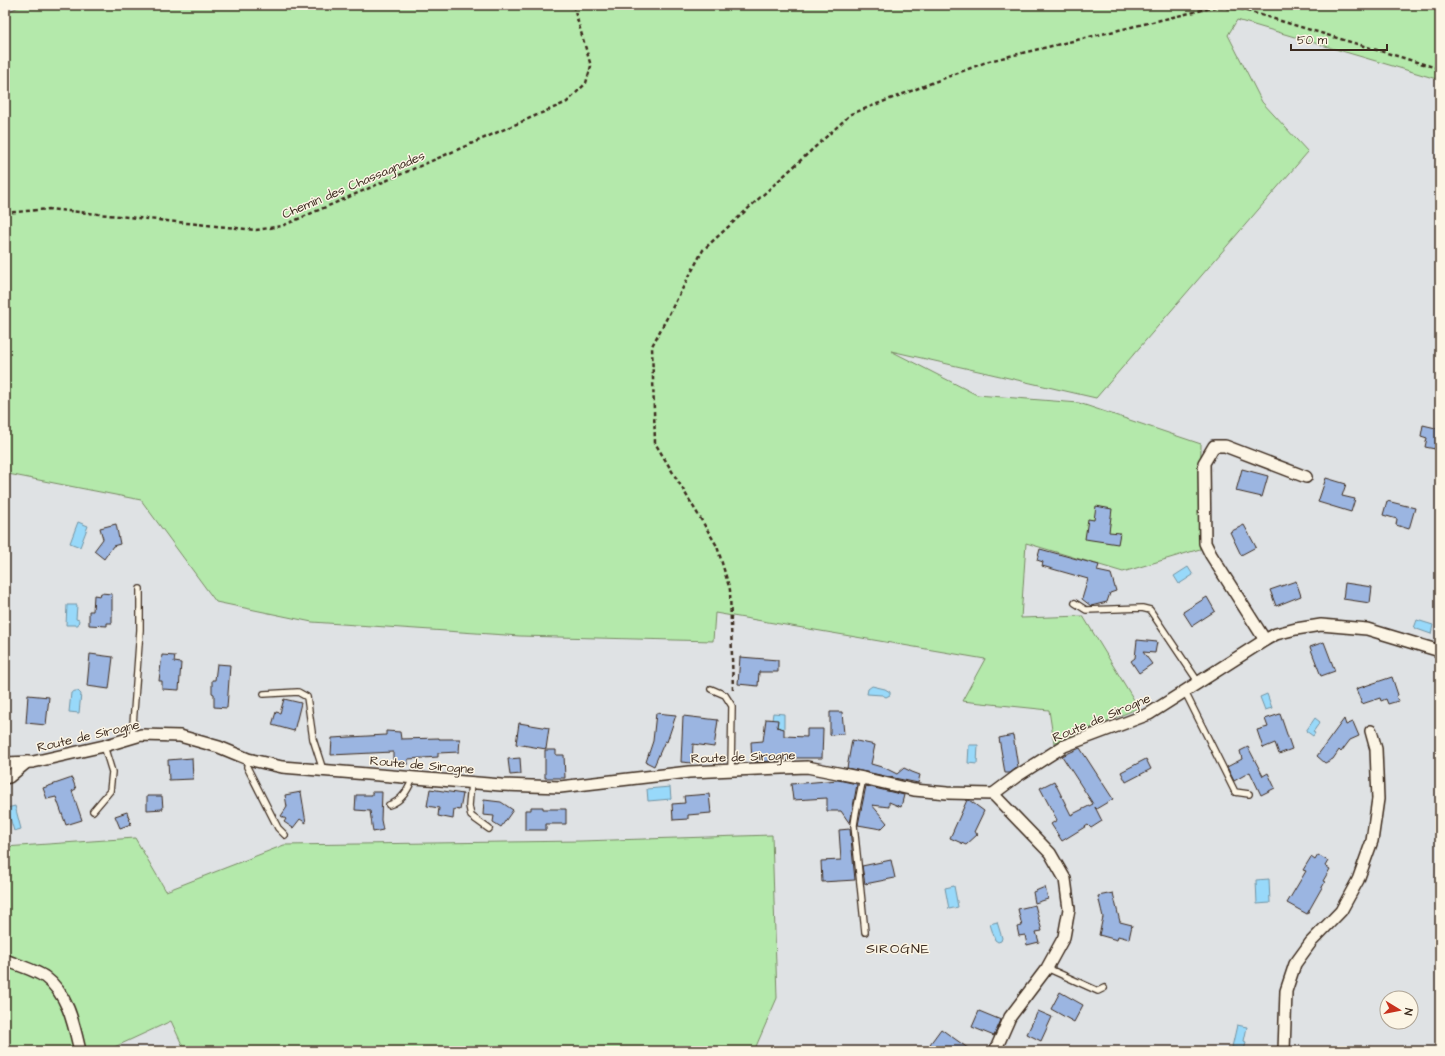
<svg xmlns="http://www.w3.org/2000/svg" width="1445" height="1056" font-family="'Architects Daughter',sans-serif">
<rect width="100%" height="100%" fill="#dfe2e4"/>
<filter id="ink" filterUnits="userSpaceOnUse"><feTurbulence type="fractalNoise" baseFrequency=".025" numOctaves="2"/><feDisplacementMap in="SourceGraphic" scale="8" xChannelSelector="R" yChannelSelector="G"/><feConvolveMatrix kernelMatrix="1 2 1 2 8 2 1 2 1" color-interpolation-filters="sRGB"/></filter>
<g filter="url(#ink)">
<g fill="#b4e9ab" stroke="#788a64">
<polygon points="23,5 1440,5 1440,80 1237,20 1228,35 1262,102 1308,152 1096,398 891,351 977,395 1079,403 1201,444 1200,549 1123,572 1026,543 1021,618 1083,616 1139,708 1054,743 1049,710 962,701 985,659 715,613 713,641 520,636 312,622 216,602 141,500 8,474 5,475 5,13"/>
<polygon points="772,835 777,998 754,1051 185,1051 171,1021 106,1051 5,1051 5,847 135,838 166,891 284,845 581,841"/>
</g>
<g fill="#98d9fa" stroke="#7393a2">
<polygon points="78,522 88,526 80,547 70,543"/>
<polygon points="1188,567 1193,575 1179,584 1174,576"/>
<polygon points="67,605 77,605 76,619 79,620 78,625 66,625"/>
<polygon points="1417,620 1433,625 1431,634 1414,628"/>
<polygon points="872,686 885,689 890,692 890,695 886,697 882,695 867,694 868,689"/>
<polygon points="75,691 78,691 81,694 79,713 69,712 71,693"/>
<polygon points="1267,694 1272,708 1265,710 1260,697"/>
<polygon points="773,713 784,714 784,729 777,727 778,721 772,720"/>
<polygon points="1315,718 1320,722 1313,732 1315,733 1313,736 1306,731"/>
<polygon points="969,745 978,745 977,764 968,763"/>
<polygon points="670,787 671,799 648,801 647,789"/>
<polygon points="15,806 21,829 14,831 7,808"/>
<polygon points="1269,879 1270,903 1257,904 1256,880"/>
<polygon points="954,886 958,907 949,909 945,888"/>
<polygon points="997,922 1002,938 1001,941 998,942 995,940 990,924"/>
<polygon points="1237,1025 1247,1027 1244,1041 1246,1042 1245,1047 1243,1047 1243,1049 1232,1047"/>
</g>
<g fill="#9bb5e1" stroke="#3b2a1e">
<polygon points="1423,425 1440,429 1440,440 1437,439 1435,449 1425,447 1427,438 1421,436"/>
<polygon points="1242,469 1268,476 1262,497 1236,491"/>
<polygon points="1326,478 1346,484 1342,496 1355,499 1351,512 1318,502"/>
<polygon points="1387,501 1415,508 1409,529 1396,525 1397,519 1383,515"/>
<polygon points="1096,506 1112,509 1109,532 1120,533 1118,544 1085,539 1088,519 1094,520"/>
<polygon points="116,524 120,544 113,546 104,559 94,551 103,539 100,528"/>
<polygon points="1244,525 1256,547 1241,555 1230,532"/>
<polygon points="1040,549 1099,565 1097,571 1111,574 1116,591 1110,593 1107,602 1091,606 1082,599 1088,579 1042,566 1043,562 1037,560"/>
<polygon points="1296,581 1301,596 1276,606 1270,590"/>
<polygon points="1345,583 1372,587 1370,603 1343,599"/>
<polygon points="101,593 112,594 112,623 107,623 107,626 89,625 89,611 93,611 94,595 100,596"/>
<polygon points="1207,597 1215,611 1192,626 1183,612"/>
<polygon points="1137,640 1157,642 1155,653 1143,652 1152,664 1139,673 1131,661 1135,658"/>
<polygon points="1324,642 1335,671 1321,676 1310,647"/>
<polygon points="90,654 113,657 109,689 87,686"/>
<polygon points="162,655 175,656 174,662 181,663 179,690 162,689 162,681 159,681"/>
<polygon points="740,657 778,660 778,672 759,672 758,686 738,684"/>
<polygon points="217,664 230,665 227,708 214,707 214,694 212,693 212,680 215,680"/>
<polygon points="1392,677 1398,695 1396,696 1398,701 1388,704 1386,699 1381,701 1380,698 1362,704 1356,689"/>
<polygon points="28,695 49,697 46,725 26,723"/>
<polygon points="284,699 301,703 294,731 272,725 276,712 280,713"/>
<polygon points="830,712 842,712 844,734 830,735"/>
<polygon points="656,713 676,715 667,742 665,741 654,766 646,762 653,741"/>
<polygon points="1280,714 1292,749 1279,754 1275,743 1263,748 1257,730 1268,727 1265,719"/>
<polygon points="683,716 718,720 714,747 693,744 692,763 681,762"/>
<polygon points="766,719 778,720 777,727 784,729 784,736 807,737 807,729 823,729 822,758 794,758 794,760 752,762 751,742 763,741"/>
<polygon points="1344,719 1346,725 1353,722 1359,736 1350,740 1341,752 1339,750 1333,759 1325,763 1317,756"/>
<polygon points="519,723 549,728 546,749 516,744"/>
<polygon points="386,731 400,732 401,739 439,738 439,739 460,739 459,752 438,753 438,757 408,759 408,764 393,764 393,752 331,755 332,738 386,735"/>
<polygon points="1013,735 1018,767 1010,773 1005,773 999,738"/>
<polygon points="852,740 875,745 871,764 885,768 897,774 904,768 912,772 920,775 918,783 847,768"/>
<polygon points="1248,747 1263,776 1268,773 1275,788 1261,795 1250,772 1234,781 1227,767 1242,759 1240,751"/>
<polygon points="1080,748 1113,799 1096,809 1095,807 1102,821 1091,828 1088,825 1062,841 1051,824 1057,820 1040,788 1054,781 1071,815 1093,804 1062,756"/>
<polygon points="545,750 556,750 556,755 564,755 565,778 545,778"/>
<polygon points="192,758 193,779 169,780 168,760"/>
<polygon points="520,758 521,774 510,775 508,759"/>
<polygon points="1146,759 1151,769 1126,782 1121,772"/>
<polygon points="72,778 76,789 72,791 82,820 66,825 56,797 47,799 43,788"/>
<polygon points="838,780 857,784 850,824 841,811 827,811 827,798 793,800 791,784"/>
<polygon points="866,786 904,795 901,807 889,802 889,807 872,805 887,823 881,829 858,825"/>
<polygon points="430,789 463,794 460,810 454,809 453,819 438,816 439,808 427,806"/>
<polygon points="301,792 306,823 300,819 293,828 284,822 286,819 281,816 287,807 285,795"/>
<polygon points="372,792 382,792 381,820 383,830 373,832 370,811 355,810 356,795 372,795"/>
<polygon points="709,794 711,813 688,815 688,819 673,820 672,804 685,803 684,796"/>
<polygon points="147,796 162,796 163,809 147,810"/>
<polygon points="484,800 501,802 513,810 501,827 493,822 494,816 483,815"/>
<polygon points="967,800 969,800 984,811 974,832 978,834 966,845 950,838"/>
<polygon points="531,807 543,807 543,809 566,809 566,824 546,824 546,830 525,830 525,810 531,810"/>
<polygon points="127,812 131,824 120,828 115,816"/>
<polygon points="850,829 855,880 822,882 821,861 841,860 839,830"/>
<polygon points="1318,855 1328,861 1325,866 1330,869 1323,881 1325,882 1307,914 1287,903 1306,871 1303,870 1311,857 1315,860"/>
<polygon points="891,860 895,878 865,884 862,866"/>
<polygon points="1045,887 1048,899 1035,903 1033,892"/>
<polygon points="1113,893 1120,922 1132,925 1129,939 1118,936 1117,940 1099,935 1103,917 1098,896"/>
<polygon points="1035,905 1042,931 1036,932 1039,942 1027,945 1025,935 1019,936 1017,927 1022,926 1018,909"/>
<polygon points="1060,992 1083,1005 1074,1022 1051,1009"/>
<polygon points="979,1011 1001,1020 994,1036 972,1027"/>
<polygon points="1038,1011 1052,1017 1041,1041 1027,1034"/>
<polygon points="941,1029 948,1034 972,1051 949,1051 941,1046 937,1050 930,1044"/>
</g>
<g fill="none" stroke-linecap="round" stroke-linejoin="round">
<defs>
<g id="service">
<polyline points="1075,603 1086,610 1142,608 1150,610 1199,683"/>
<polyline points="711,689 725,695 732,706 731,771"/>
<polyline points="1185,692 1235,792 1249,794"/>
<polyline points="264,694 298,692 307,697 313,739 323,770"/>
<polyline points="132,738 140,630 140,589"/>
<polyline points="248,759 247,767 278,828 285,835"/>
<polyline points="863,778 856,812 854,825 865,932"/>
<polyline points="471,782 469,806 471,816 489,829"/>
<path d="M389,805c13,-4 19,-15 24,-27"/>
<polyline points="93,811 110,791 112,772 104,746"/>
<polyline points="1047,968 1098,991 1104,988"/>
</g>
<g id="minor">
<polyline points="1265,640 1211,555 1205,543 1204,463 1214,446 1225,446 1306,477"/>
<polyline points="5,763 33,762 104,746 141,735 180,736 219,747 248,759 282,767 501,785 560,787 689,772 807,767 863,778 914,790 947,793 993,794 1017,776 1064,746 1149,714 1265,640 1276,634 1296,629 1321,625 1367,629 1440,651"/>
<polyline points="5,778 9,777 27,762"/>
<polyline points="993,794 1050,853 1065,879 1069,909 1064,937 1047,968 1010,1017 995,1051"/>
<path d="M5,960c10,4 32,11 40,17 23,17 29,48 35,74"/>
<polyline points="1284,1051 1286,991 1295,964 1311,942 1341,911 1358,880 1372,841 1378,799 1376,749 1371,731"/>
</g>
</defs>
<use href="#service" stroke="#3b2a1e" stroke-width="8"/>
<use href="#minor" stroke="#3b2a1e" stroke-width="14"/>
<g stroke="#3b2a1e" stroke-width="2.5" stroke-dasharray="4 3" stroke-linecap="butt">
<polyline points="5,213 49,209 256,230 282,226 567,102 586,83 591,66 573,5"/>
<polyline points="733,690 730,590 717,546 655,443 652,346 703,250 851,114 989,61 1215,7 1241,9 1440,69"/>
</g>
<use href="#service" stroke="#fcf5e5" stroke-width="5.5"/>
<use href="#minor" stroke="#fcf5e5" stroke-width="11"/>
</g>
</g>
<g text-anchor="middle" stroke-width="3" stroke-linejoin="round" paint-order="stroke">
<g font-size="13" fill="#3b2a1e" stroke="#fcf5e5">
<text transform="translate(353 184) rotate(-23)" y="5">Chemin des Chassagnades</text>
<text transform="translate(1101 717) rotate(-23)" y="5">Route de Sirogne</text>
<text transform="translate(88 735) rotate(-13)" y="5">Route de Sirogne</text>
<text transform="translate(743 756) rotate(-2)" y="5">Route de Sirogne</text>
<text transform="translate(422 764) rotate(5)" y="5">Route de Sirogne</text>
</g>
<g font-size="14" letter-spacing="1" fill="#3b2a1e" stroke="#fcf5e5">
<text x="898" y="953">SIROGNE</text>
</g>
</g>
<rect width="1445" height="1056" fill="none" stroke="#fcf5e5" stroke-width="20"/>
<rect x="10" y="10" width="1425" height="1036" fill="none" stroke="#3b2a1e" stroke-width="1.5" filter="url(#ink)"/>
<g transform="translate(1399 1010) rotate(100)"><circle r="19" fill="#fcf5e5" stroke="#afa495"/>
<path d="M0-3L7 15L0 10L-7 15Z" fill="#c8321e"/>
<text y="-6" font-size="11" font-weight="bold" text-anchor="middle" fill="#3b2a1e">N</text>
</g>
<path d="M1291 44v6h96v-6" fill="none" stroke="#3b2a1e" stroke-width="2"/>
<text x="1297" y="44" font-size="12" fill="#3b2a1e" stroke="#fcf5e5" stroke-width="3" paint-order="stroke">50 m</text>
</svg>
